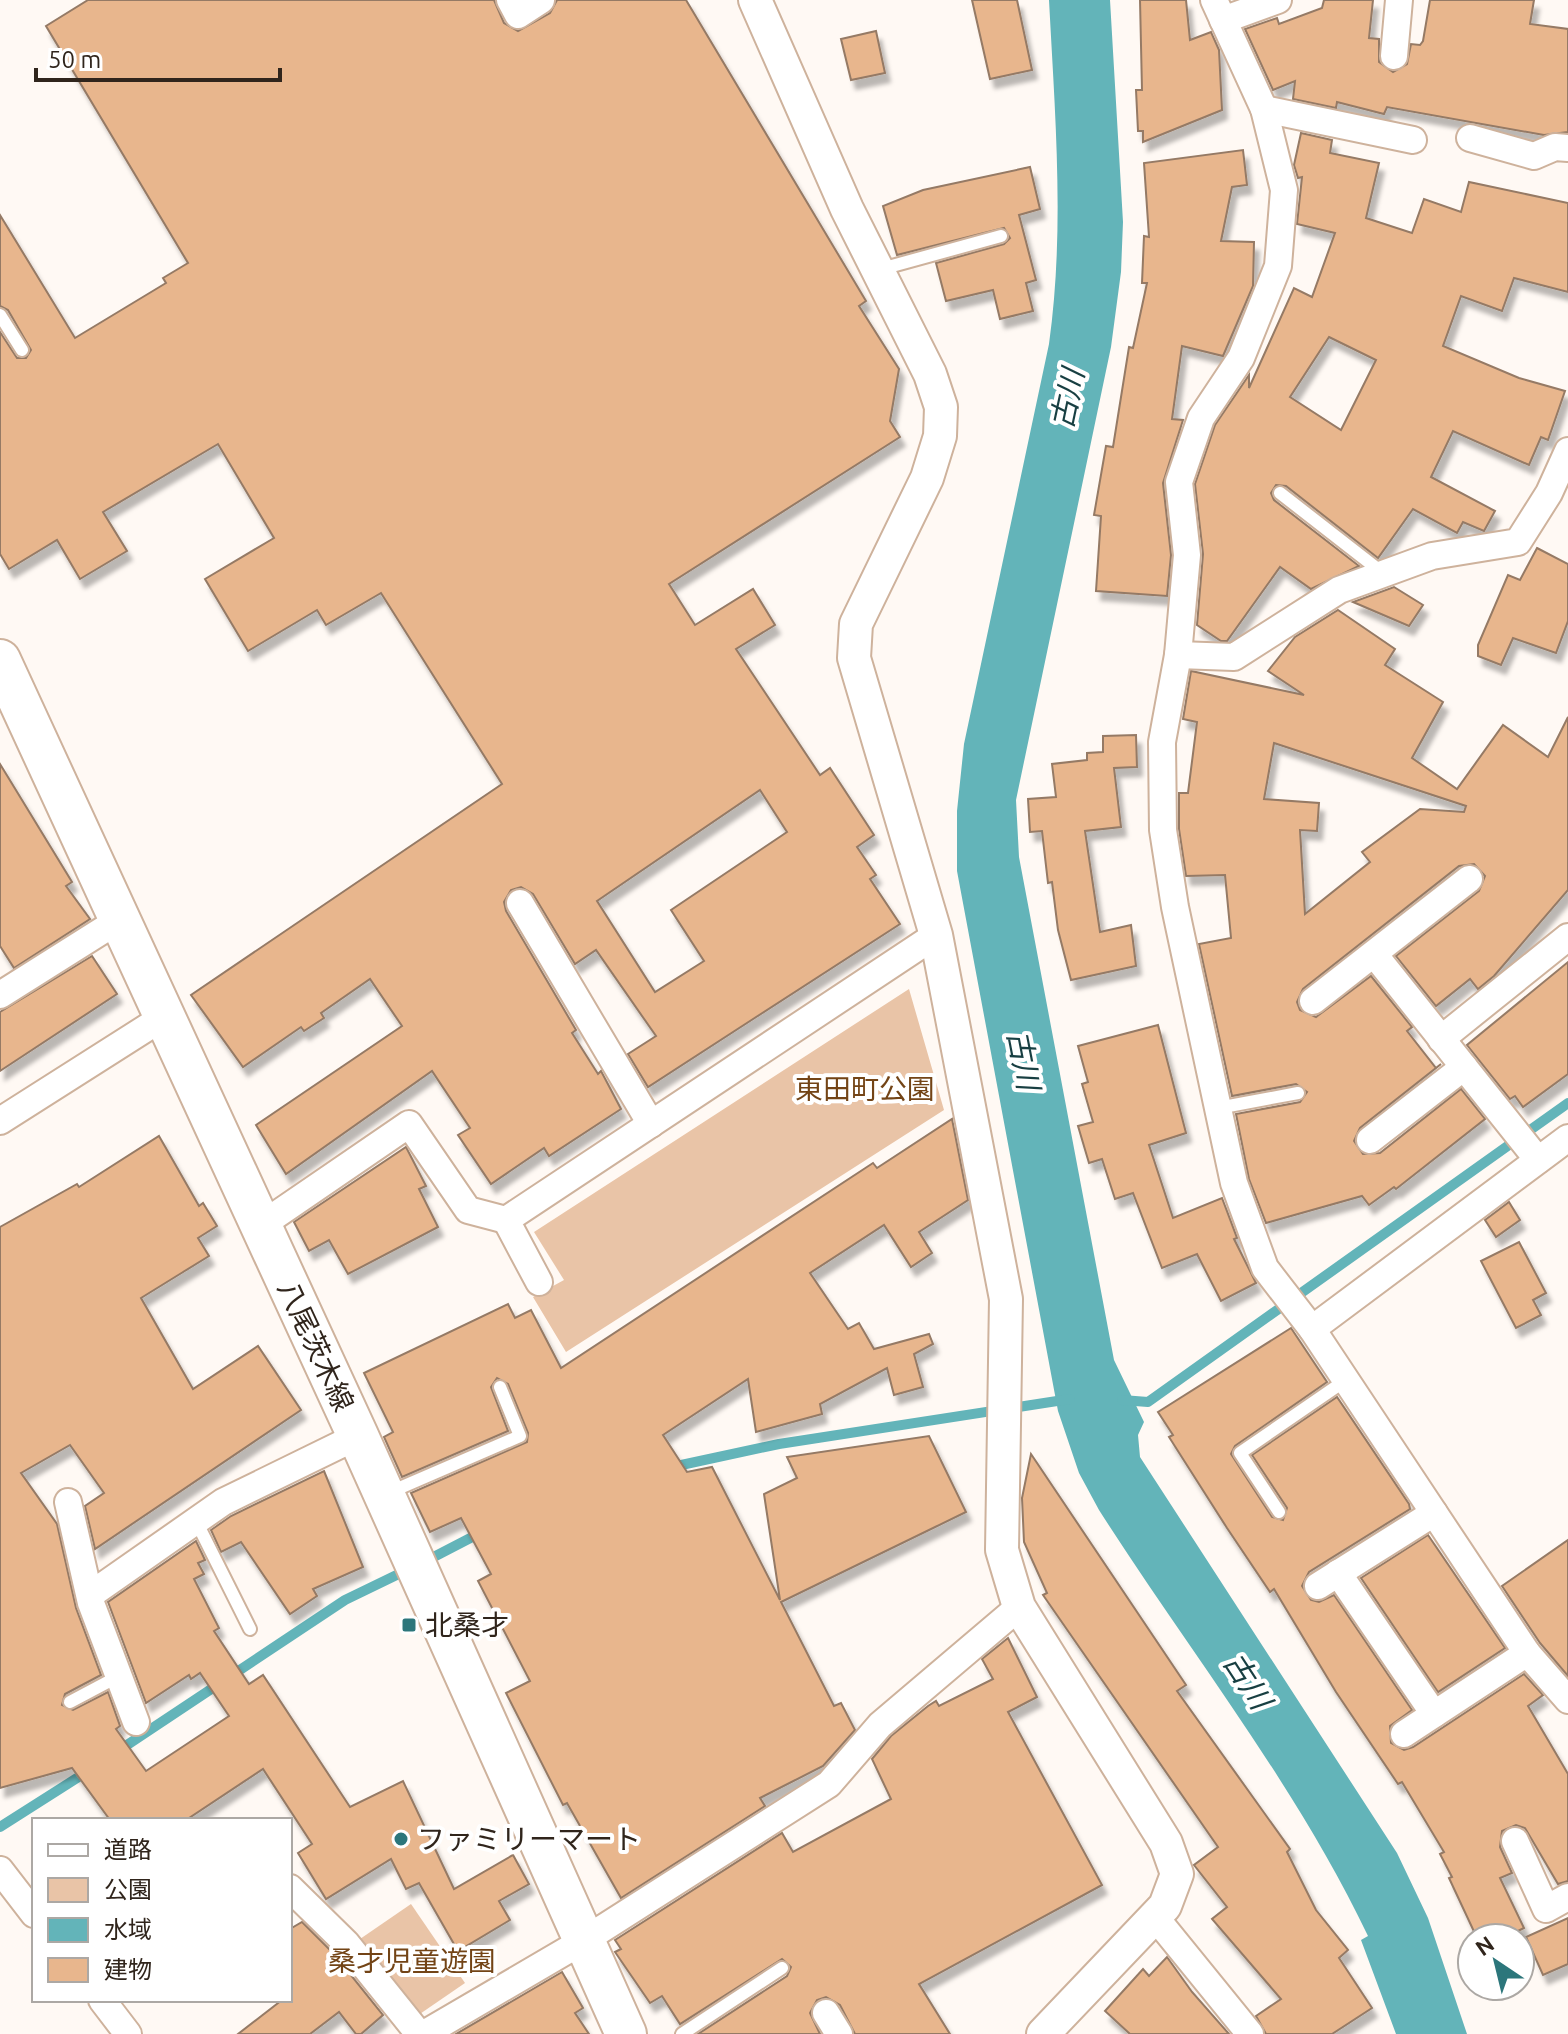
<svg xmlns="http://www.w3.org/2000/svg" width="1568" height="2034" font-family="Ubuntu,'Noto Sans JP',sans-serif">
<defs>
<filter id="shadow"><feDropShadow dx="5" dy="9" stdDeviation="2" flood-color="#0004"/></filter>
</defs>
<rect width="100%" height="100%" fill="#fff9f4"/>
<g fill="#e9c4a7">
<polygon points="909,989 944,1110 566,1352 533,1297 564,1280 534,1232"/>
<polygon points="411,1904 465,1983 414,2018 360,1939"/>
</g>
<path fill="#63b4b9" d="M1049,0h61l13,222 -2,50 -10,75 -95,453 3,57 95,503 30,62 -6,13 2,22 257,396 31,65 39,116h-71l-35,-94 7,-4c-72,-151 -179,-285 -269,-426l-20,-37 -21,-62 -101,-540v-60l7,-67 85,-400c16,-115 6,-229 0,-344z"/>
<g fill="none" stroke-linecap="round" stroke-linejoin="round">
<g stroke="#63b4b9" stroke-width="10">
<polyline points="1122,1400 1148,1402 1568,1103"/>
<polyline points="672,1467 779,1444 1070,1399"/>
<polyline points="424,1562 480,1533"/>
<polyline points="118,1751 345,1600 409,1569"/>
<polyline points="0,1827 88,1771"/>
</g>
</g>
<g fill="#e8b68d" stroke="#957a65" stroke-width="2" fill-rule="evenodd" filter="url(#shadow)">
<path d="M88,0h406l10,23 14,8 32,-18 7,-13h129l180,301 -7,5 40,63 -9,52 10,16 -231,147 26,41 58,-36 22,36 -39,24 84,126 10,-7 44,67 -17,12 19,28 -6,4 30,45 -252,163 -20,-33 28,-18 -60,-86 -21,14 -42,-70 -12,-7 -10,3 -7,12 2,9 70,119 -4,3 26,41 3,-3 20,38 -72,47 -5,-8 -53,36 -33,-49 12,-7 -38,-57 -146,103 -30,-49 146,-99 -32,-47 -49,34 3,5 -20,13 -3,-4 -58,40 -52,-72 311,-211 -121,-191 -55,32 -9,-15 -69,41 -43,-72 69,-41 -56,-94 -115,68 24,39 -47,28 -23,-39 -48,29 -9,-15v-222l17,26h9l5,-8 -23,-40 -8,-4v-91l75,123 91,-55 -3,-5 25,-15 -142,-237zM760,790l27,42 -116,78 33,51 -49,31 -58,-91z"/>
<polygon points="972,0 1017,0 1032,70 990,79"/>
<polygon points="1140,0 1186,0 1190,40 1211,32 1219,50 1222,110 1143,142 1143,131 1138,131 1136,90 1142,90"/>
<polygon points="1324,0 1373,0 1369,38 1379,39 1379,62 1393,72 1407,64 1411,44 1420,45 1423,41 1430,0 1534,0 1530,24 1568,29 1568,132 1544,135 1387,107 1384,114 1337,102 1336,108 1293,99 1295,81 1273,90 1245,29 1277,18 1279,24 1322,8"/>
<polygon points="876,31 885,73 851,80 841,39"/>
<path d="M1301,133l31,7 -2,13 49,10 -13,55 46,15 12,-34 37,13 8,-30 99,21v89l-54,-14 -12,33 -41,-15 -18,50 76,32 46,13 -17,49 -7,-3 -12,28 -76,-34 -22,46 64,34 -11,20 -21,-9 -6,11 -44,-24 -35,49 -92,-72 -10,-1 -5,8 3,7 85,66 -48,23 -31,-22 -53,74h-6l-24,-16 6,-71 -8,-70 20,-59 34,-50v13l45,-100 18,9 23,-64 -38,-9 5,-47 -4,1 -4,-13zM1329,337l47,23 -35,70 -51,-33z"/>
<polygon points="1243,150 1247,185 1232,187 1221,241 1254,242 1253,286 1223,356 1182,346 1172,419 1183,420 1163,483 1171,555 1167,596 1096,591 1101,516 1094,515 1106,446 1113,447 1129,347 1133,348 1147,283 1142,283 1144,236 1149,237 1144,163"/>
<polygon points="1030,167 1040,209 1019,215 1036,280 1026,283 1033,311 1000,319 993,290 946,301 936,263 1004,244 1010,238 1004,228 897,255 883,206 923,190"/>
<polygon points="1537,548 1568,564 1568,621 1556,653 1513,638 1501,665 1478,656 1478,645 1508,575 1520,580"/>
<polygon points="1394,587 1423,605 1409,626 1353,602"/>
<path d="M1338,610l57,39 -10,16 58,37 -31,56 45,31 46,-64 45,32 20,-40v173l-74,86 -16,13 -8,-10 -34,27 -40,-50 83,-65 6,-15 -11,-12 -15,2 -156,123 -6,13 3,8 16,7 55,-41 41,51 -5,4 29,37 5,-4 -81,64 -6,13 9,13 17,-1 81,-64 24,30 -89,70 -2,-2 -25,18 -7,-9 -96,27 -17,-44 -13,-65 64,-12 7,-10 -11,-8 -64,12 -33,-152 32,-6 -6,-63 -39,1 -7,-47v-36h9l9,-71 -14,-3 8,-48 113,24 -36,-24 27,-34zM1274,743l192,63 -2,6 -44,-3 -58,43 8,10 -65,52 -5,-84 17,1 2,-28 -55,-4z"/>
<polygon points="1136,735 1137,767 1114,768 1121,827 1085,831 1100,932 1131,925 1136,966 1071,980 1058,930 1052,882 1048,883 1042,831 1030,832 1028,799 1056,797 1052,764 1087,760 1087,753 1103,752 1103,736"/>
<polygon points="0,764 72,882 66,886 90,919 14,968 0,946"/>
<polygon points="92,956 117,994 0,1071 0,1012"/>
<polygon points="1568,962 1568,1074 1523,1107 1515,1096 1510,1099 1467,1045"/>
<polygon points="1158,1025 1186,1133 1149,1145 1173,1218 1222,1198 1237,1238 1234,1239 1256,1283 1221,1301 1197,1254 1162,1268 1133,1193 1115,1199 1102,1159 1089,1163 1078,1126 1093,1122 1082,1084 1088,1082 1078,1046"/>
<polygon points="952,1119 968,1200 919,1232 932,1253 911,1267 884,1225 810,1273 848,1329 859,1323 874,1349 929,1334 933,1344 914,1354 923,1387 894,1395 887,1368 820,1404 822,1414 756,1432 748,1379 663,1435 687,1472 712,1467 780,1600 764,1494 797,1478 787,1457 929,1436 966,1512 781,1602 834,1706 841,1703 855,1730 823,1766 760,1798 765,1806 621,1898 567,1803 563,1805 506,1693 530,1681 478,1581 491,1574 461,1518 430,1532 411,1493 527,1442 528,1433 508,1384 497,1378 491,1387 508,1431 402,1477 384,1437 393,1432 364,1373 508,1304 515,1318 531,1310 561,1368 873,1163 877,1168"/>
<polygon points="159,1136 199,1206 203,1203 217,1226 198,1238 209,1256 141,1298 193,1389 258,1346 301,1410 95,1549 85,1506 104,1493 70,1445 21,1473 57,1524 76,1608 101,1675 65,1694 62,1705 73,1710 108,1692 120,1726 116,1729 146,1771 229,1716 200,1673 191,1679 189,1675 146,1703 108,1602 196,1541 205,1560 198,1563 204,1574 194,1579 219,1628 214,1631 249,1684 263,1675 350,1807 403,1781 454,1889 513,1855 529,1884 499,1901 510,1920 458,1951 419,1883 406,1889 391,1859 326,1899 298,1853 312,1844 263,1769 186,1820 110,1820 72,1768 0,1788 0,1227 77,1184 79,1187"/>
<polygon points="406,1147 426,1186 419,1189 438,1227 348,1274 329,1240 309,1251 294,1222"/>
<polygon points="1509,1202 1520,1220 1496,1237 1485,1220"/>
<polygon points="1519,1242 1546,1293 1533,1300 1541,1315 1516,1328 1481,1261"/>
<polygon points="1291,1328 1327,1382 1235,1446 1231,1454 1272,1517 1283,1520 1287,1508 1252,1455 1337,1397 1409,1504 1410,1509 1309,1572 1302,1586 1311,1600 1319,1602 1334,1595 1412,1710 1390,1726 1391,1743 1404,1750 1413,1747 1524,1674 1543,1695 1528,1706 1568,1774 1568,1881 1558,1884 1525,1828 1516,1825 1502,1831 1500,1847 1512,1873 1500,1878 1524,1928 1504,1938 1477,1938 1449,1878 1452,1877 1440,1854 1444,1852 1402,1782 1398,1784 1336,1692 1274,1589 1270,1592 1227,1528 1169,1437 1173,1435 1158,1412"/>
<polygon points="1031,1454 1186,1685 1177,1691 1290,1849 1287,1852 1316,1910 1348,1950 1339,1958 1372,2008 1332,2034 1266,2034 1256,2016 1281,1999 1212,1919 1227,1907 1194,1865 1218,1847 1043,1595 1047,1593 1024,1542 1022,1498"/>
<polygon points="324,1471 363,1567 313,1589 317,1596 290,1614 241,1542 221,1552 211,1530 231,1516"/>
<polygon points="1428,1535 1505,1648 1438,1692 1361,1578"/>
<polygon points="1568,1540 1568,1676 1540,1643 1502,1586"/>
<polygon points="1008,1638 1037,1697 1008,1712 1102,1885 919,1984 950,2034 855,2034 840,2005 826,1997 817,2000 810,2013 820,2034 698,2034 787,1976 791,1967 782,1959 680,2024 662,1996 650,2003 615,1952 621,1949 615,1940 782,1833 793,1852 891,1799 872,1759 891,1736 928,1706 936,1701 939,1706 993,1679 982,1659"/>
<polygon points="1568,1918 1568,1964 1543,1975 1526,1937"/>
<polygon points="302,1922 334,1954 383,2015 361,2034 356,2034 339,2012 310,2034 238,2034 282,2000 290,2000 290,1929"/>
<polygon points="1167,1957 1192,1992 1229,2034 1130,2034 1105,2011 1143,1969 1149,1976"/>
<polygon points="562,1972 583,2008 575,2013 589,2034 456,2034"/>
</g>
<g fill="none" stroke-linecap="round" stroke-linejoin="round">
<defs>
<g id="service">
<polyline points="881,269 1001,236"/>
<polyline points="0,315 22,350"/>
<polyline points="1280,493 1384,574"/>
<polyline points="1218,1108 1298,1093"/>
<polyline points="388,1493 520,1436 500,1387"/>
<polyline points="1279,1512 1240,1453 1346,1380"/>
<polyline points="196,1521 250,1629"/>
<polyline points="70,1702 119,1676"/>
<polyline points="682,2034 782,1968"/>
</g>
<g id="minor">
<polyline points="510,0 518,15 541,0"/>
<polyline points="1214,0 1264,109 1284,190 1278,266 1241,358 1201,418 1179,482 1187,555 1178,655 1162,742 1163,830 1175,907 1234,1183 1265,1268 1312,1329 1527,1653 1568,1700"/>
<polyline points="1223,20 1278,0"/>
<polyline points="1394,56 1399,0"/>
<polyline points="1264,109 1413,140"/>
<polyline points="1470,138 1534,156 1555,147 1568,148"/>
<polyline points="1178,655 1234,657 1339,590 1432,556 1518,542 1549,493 1568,451"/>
<polyline points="520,903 651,1124"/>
<polyline points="1374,954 1538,1160"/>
<polyline points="0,995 119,920"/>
<polyline points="1313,1001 1469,879"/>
<polyline points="1441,1039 1568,937"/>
<polyline points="0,1121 162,1018"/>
<polyline points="1370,1140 1464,1067"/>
<polyline points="260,1226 409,1124 468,1210 506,1220"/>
<polyline points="539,1282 506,1220 936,935"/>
<polyline points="1312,1329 1568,1138"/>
<polyline points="68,1502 91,1603 136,1722"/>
<polyline points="1338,1573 1434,1714"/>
<polyline points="1318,1586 1434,1513"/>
<polyline points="90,1595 223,1502 358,1436"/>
<polyline points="1404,1734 1527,1653"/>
<polyline points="1515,1841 1546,1909 1568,1897"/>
<polyline points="0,1870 34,1914"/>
<polyline points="290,1888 346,1943 419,2034"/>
<polyline points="1155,1917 1250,2034"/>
<polyline points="102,2000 128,2034"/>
<polyline points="826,2013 839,2034"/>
<polyline points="424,2034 583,1941 829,1784 880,1725 1019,1607"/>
</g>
<polyline id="tertiary" points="755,0 847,209 930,374 941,407 940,436 927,478 856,624 854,658 936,935 1006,1299 1002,1550 1019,1607 1166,1843 1177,1874 1165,1906 1043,2034"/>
<polyline id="primary" points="0,660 358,1436 626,2034"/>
</defs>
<use href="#service" stroke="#ceb29c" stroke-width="16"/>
<use href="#minor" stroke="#ceb29c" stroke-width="30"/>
<use href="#tertiary" stroke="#ceb29c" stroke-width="36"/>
<use href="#primary" stroke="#ceb29c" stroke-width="44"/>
<use href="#service" stroke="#fff" stroke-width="12"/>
<use href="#minor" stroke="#fff" stroke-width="26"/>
<use href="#tertiary" stroke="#fff" stroke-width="32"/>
<use href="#primary" stroke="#fff" stroke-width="40"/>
</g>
<g fill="#2c767b" stroke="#fff" stroke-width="3">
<rect x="401" y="1617" width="16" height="16" rx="4"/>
<circle cx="401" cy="1839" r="8"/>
</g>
<g text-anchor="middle" stroke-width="8" stroke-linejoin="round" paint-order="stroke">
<g font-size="28" fill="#734416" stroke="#fff">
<text x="865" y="1099">東田町公園</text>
<text x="412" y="1971">桑才児童遊園</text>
</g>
<g font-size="28" fill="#30251c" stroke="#fff">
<text transform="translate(316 1346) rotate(65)" y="10">八尾茨木線</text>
</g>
<g font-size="28" fill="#30251c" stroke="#fff" text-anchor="start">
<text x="425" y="1635">北桑才</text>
<text x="417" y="1849">ファミリーマート</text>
</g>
<g font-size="30" font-style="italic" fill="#183f42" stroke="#fff">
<text transform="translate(1068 399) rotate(-78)" y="10">古川</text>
<text transform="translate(1023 1060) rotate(79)" y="10">古川</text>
<text transform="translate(1247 1681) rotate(57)" y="10">古川</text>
</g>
</g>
<rect x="32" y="1818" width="260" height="184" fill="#ffffff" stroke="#aca8a4" stroke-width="2"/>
<rect x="48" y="1844" width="40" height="12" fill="#ffffff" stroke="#aca8a4" stroke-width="2"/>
<text x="104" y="1858" font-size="24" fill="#30251c">道路</text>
<rect x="48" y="1878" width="40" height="24" fill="#e9c4a7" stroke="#aca8a4" stroke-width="2"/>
<text x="104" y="1898" font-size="24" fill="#30251c">公園</text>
<rect x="48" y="1918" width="40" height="24" fill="#63b4b9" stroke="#aca8a4" stroke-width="2"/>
<text x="104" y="1938" font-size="24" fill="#30251c">水域</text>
<rect x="48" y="1958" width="40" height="24" fill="#e8b68d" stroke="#aca8a4" stroke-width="2"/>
<text x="104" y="1978" font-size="24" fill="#30251c">建物</text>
<g transform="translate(1496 1962) rotate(325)"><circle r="38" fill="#ffffff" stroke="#aca8a4" stroke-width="2"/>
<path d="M0-6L14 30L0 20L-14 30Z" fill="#2c767b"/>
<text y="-12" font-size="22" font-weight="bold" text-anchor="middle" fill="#30251c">N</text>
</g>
<path d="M36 68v12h244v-12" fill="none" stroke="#30251c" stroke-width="4"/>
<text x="48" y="68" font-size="24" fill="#30251c" stroke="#ffffff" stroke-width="6" paint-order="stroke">50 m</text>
</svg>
